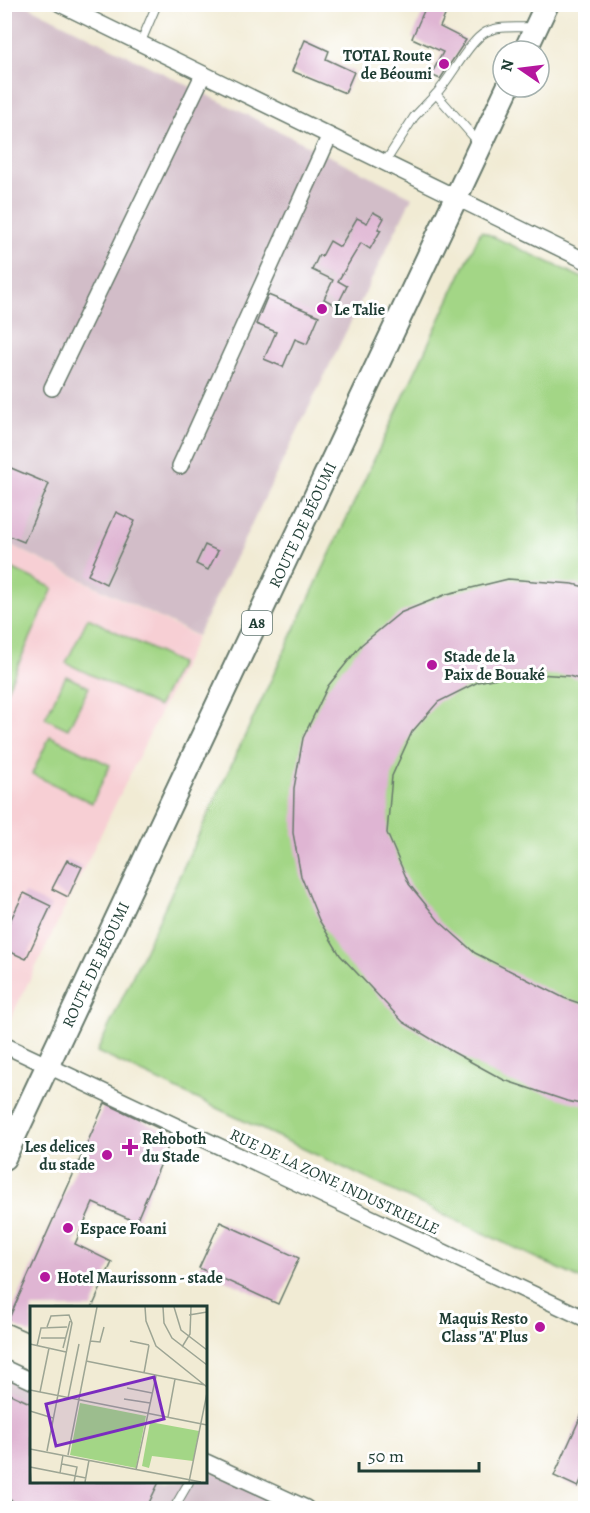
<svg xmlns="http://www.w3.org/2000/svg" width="590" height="1513" font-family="Alegreya,serif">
<rect width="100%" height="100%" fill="#fff"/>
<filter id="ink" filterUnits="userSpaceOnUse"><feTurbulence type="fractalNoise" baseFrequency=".0167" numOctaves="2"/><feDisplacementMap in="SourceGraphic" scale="12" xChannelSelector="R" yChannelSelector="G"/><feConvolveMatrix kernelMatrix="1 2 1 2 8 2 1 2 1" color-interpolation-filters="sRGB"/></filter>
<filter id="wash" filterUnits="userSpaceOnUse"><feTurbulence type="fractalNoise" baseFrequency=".008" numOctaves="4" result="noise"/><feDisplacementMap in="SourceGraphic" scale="24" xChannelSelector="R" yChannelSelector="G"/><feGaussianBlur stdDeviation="1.35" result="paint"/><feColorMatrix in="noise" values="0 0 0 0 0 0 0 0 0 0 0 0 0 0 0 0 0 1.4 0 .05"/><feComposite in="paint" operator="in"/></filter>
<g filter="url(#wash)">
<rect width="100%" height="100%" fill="#f1ebd4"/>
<polygon fill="#f7cfd4" points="4,542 197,637 7,1026 4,1025"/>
<g fill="#d2bdc8">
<polygon points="4,5 26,5 412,197 197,636 5,542"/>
<polygon points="4,1377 31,1389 32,1482 206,1482 206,1468 295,1508 5,1508"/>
</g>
<g fill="#a3d686" stroke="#618a5d" stroke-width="1.5">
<polygon points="481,231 585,279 585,1281 97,1052"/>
<polygon points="5,565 53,588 5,694"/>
<polygon points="88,618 180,663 158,707 66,663"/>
<polygon points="66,676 89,687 68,729 45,718"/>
<polygon points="50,736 110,765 92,803 32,774"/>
</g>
<g id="blocks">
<g fill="#dfb5d3">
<polygon points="427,4 450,4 440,27 466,40 440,79 431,75 443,52 412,38"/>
<polygon points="305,40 329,51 326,59 354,72 345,93 292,71"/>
<polygon points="373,212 384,218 378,229 381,230 370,249 361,243 338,281 347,286 337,306 324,299 333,280 312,270 319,255 322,256 330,241 340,247 357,218 367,223"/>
<polygon points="268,295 319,316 307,344 295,339 283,367 264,359 276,332 256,324"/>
<polygon points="4,465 49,484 24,542 4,534"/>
<polygon points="116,512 135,521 106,584 88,575"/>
<polygon points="205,545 218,551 208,570 196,564"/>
<polygon points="508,579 573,584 585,587 585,681 569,676 521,673 478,682 438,702 412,732 392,776 387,833 409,884 439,921 475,953 564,998 585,1005 585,1105 567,1101 504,1080 453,1052 403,1022 340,955 319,920 301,876 293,833 294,788 303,738 328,686 361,645 400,613 447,594"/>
<polygon points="67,860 82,867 68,897 52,889"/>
<polygon points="24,893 51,906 26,959 4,949 4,933"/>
<polygon points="105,1103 173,1135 136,1222 93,1203 75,1244 112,1262 92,1308 32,1308 32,1334 7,1323"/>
<polygon points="220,1222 299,1258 278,1304 199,1268"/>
<polygon points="4,1391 32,1404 32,1482 159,1482 146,1509 28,1509 4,1497"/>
<polygon points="585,1407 585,1471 578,1487 554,1476"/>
</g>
</g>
</g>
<g filter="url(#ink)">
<use href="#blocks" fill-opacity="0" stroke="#687a6c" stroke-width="1.5"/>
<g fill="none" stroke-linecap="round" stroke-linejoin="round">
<defs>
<g id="lane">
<polyline points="140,44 157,4"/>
<path d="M479,143l-43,-49c15,-16 33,-53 50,-62 13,-7 32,-4 46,-5"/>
<polyline points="384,164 414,117 436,94"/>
<polyline points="174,1508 189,1482"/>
</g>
<g id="street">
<polyline points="60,4 586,261"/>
<polyline points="52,388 203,75"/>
<polyline points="180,466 329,137"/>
<polyline points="4,1045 586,1319"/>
<polyline points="4,1368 32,1381"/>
<polyline points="206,1462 306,1508"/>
</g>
<g id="primary">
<polyline points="525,51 547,4"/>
<path id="s1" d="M4,1158l504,-1071"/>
</g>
</defs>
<use href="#lane" stroke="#687a6c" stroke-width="10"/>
<use href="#street" stroke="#687a6c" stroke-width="18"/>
<use href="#primary" stroke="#687a6c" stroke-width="26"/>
<use href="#lane" stroke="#fff" stroke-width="8"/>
<use href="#street" stroke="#fff" stroke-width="15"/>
<use href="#primary" stroke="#fff" stroke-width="22"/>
</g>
</g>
<g fill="#b5179e" stroke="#fff" stroke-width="2">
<circle cx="444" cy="64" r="6"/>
<circle cx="322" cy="309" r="6"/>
<circle cx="432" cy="665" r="6"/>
<path d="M127 1138h6v6h6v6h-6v6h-6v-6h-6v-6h6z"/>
<circle cx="107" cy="1155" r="6"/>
<circle cx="68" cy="1228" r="6"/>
<circle cx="45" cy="1277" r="6"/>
<circle cx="540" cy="1327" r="6"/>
</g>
<g text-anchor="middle" stroke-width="6" stroke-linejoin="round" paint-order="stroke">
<rect fill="#fff" stroke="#627771" stroke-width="1.5" x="242" y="611" width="30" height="24" rx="4.5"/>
<g font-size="15" font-weight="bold" fill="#1f3d34">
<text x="257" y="628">A8</text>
</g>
<g font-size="16" font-weight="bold" fill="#1f3d34" stroke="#fff" text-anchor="start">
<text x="432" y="61" text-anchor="end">TOTAL Route<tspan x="432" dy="18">de Béoumi</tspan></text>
<text x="334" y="315">Le Talie</text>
<text x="444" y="662">Stade de la<tspan x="444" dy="18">Paix de Bouaké</tspan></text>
<text x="142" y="1144">Rehoboth<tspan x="142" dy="18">du Stade</tspan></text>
<text x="95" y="1152" text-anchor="end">Les delices<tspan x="95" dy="18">du stade</tspan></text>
<text x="80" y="1234">Espace Foani</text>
<text x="57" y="1283">Hotel Maurissonn - stade</text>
<text x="528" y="1324" text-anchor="end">Maquis Resto<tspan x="528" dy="18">Class "A" Plus</tspan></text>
</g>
<g font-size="16" fill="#1f3d34" stroke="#fff">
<text dy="6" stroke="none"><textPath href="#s1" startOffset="700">ROUTE DE BÉOUMI</textPath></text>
<text dy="6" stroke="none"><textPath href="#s1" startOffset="214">ROUTE DE BÉOUMI</textPath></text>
<text transform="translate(335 1181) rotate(25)" y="6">RUE DE LA ZONE INDUSTRIELLE</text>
</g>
</g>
<g transform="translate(30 1306)">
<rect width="177" height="177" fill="#f1ebd4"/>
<path d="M50,97l66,13 -10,52 -66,-13zM120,116l49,9 -6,30 -41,-5 -3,12 -7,-2z" fill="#a3d686"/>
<path fill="none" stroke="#9da594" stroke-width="1.5" d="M115,1l1,14 10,25 51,41M133,1l1,16 8,15 35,27M144,1l7,23 26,20M159,9l18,-3M11,32h25M60,35l10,1 4,-15M100,35l19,4M0,38l36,8M7,40l4,-18 26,-1M152,41l8,-13 1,-27M33,42l7,-27M56,55l119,24M114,67l5,-28M97,82l25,5M0,84l177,35M10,86l9,-44M38,92l11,-54M94,93l26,4M0,105l23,7M138,111l7,-38M0,143l171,33M17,145l25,-128 -3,-8 -18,1 -4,11M38,149l29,-148M32,158l15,3 -3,15M106,164l20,-94M30,167l3,-18M1,176l-1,-15 56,11M55,176l4,-22M159,176l18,-89"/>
<path fill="#7b2cbf" fill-opacity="0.15" stroke="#7b2cbf" stroke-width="3" d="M124,71l10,42 -108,27 -10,-42z"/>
<rect width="177" height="177" fill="none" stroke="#1f3d34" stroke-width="3"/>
</g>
<rect width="590" height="1513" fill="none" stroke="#fff" stroke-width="24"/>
<g transform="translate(521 69) rotate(284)"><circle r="28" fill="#ffffff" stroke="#a5b1ae" stroke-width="1.5"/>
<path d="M0-4.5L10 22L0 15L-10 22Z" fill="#b5179e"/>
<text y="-9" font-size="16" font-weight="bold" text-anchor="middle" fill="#1f3d34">N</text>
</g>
<path d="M359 1462v9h120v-9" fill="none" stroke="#1f3d34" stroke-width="3"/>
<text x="368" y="1462" font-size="18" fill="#1f3d34" stroke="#ffffff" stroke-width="4.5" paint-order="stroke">50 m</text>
</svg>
